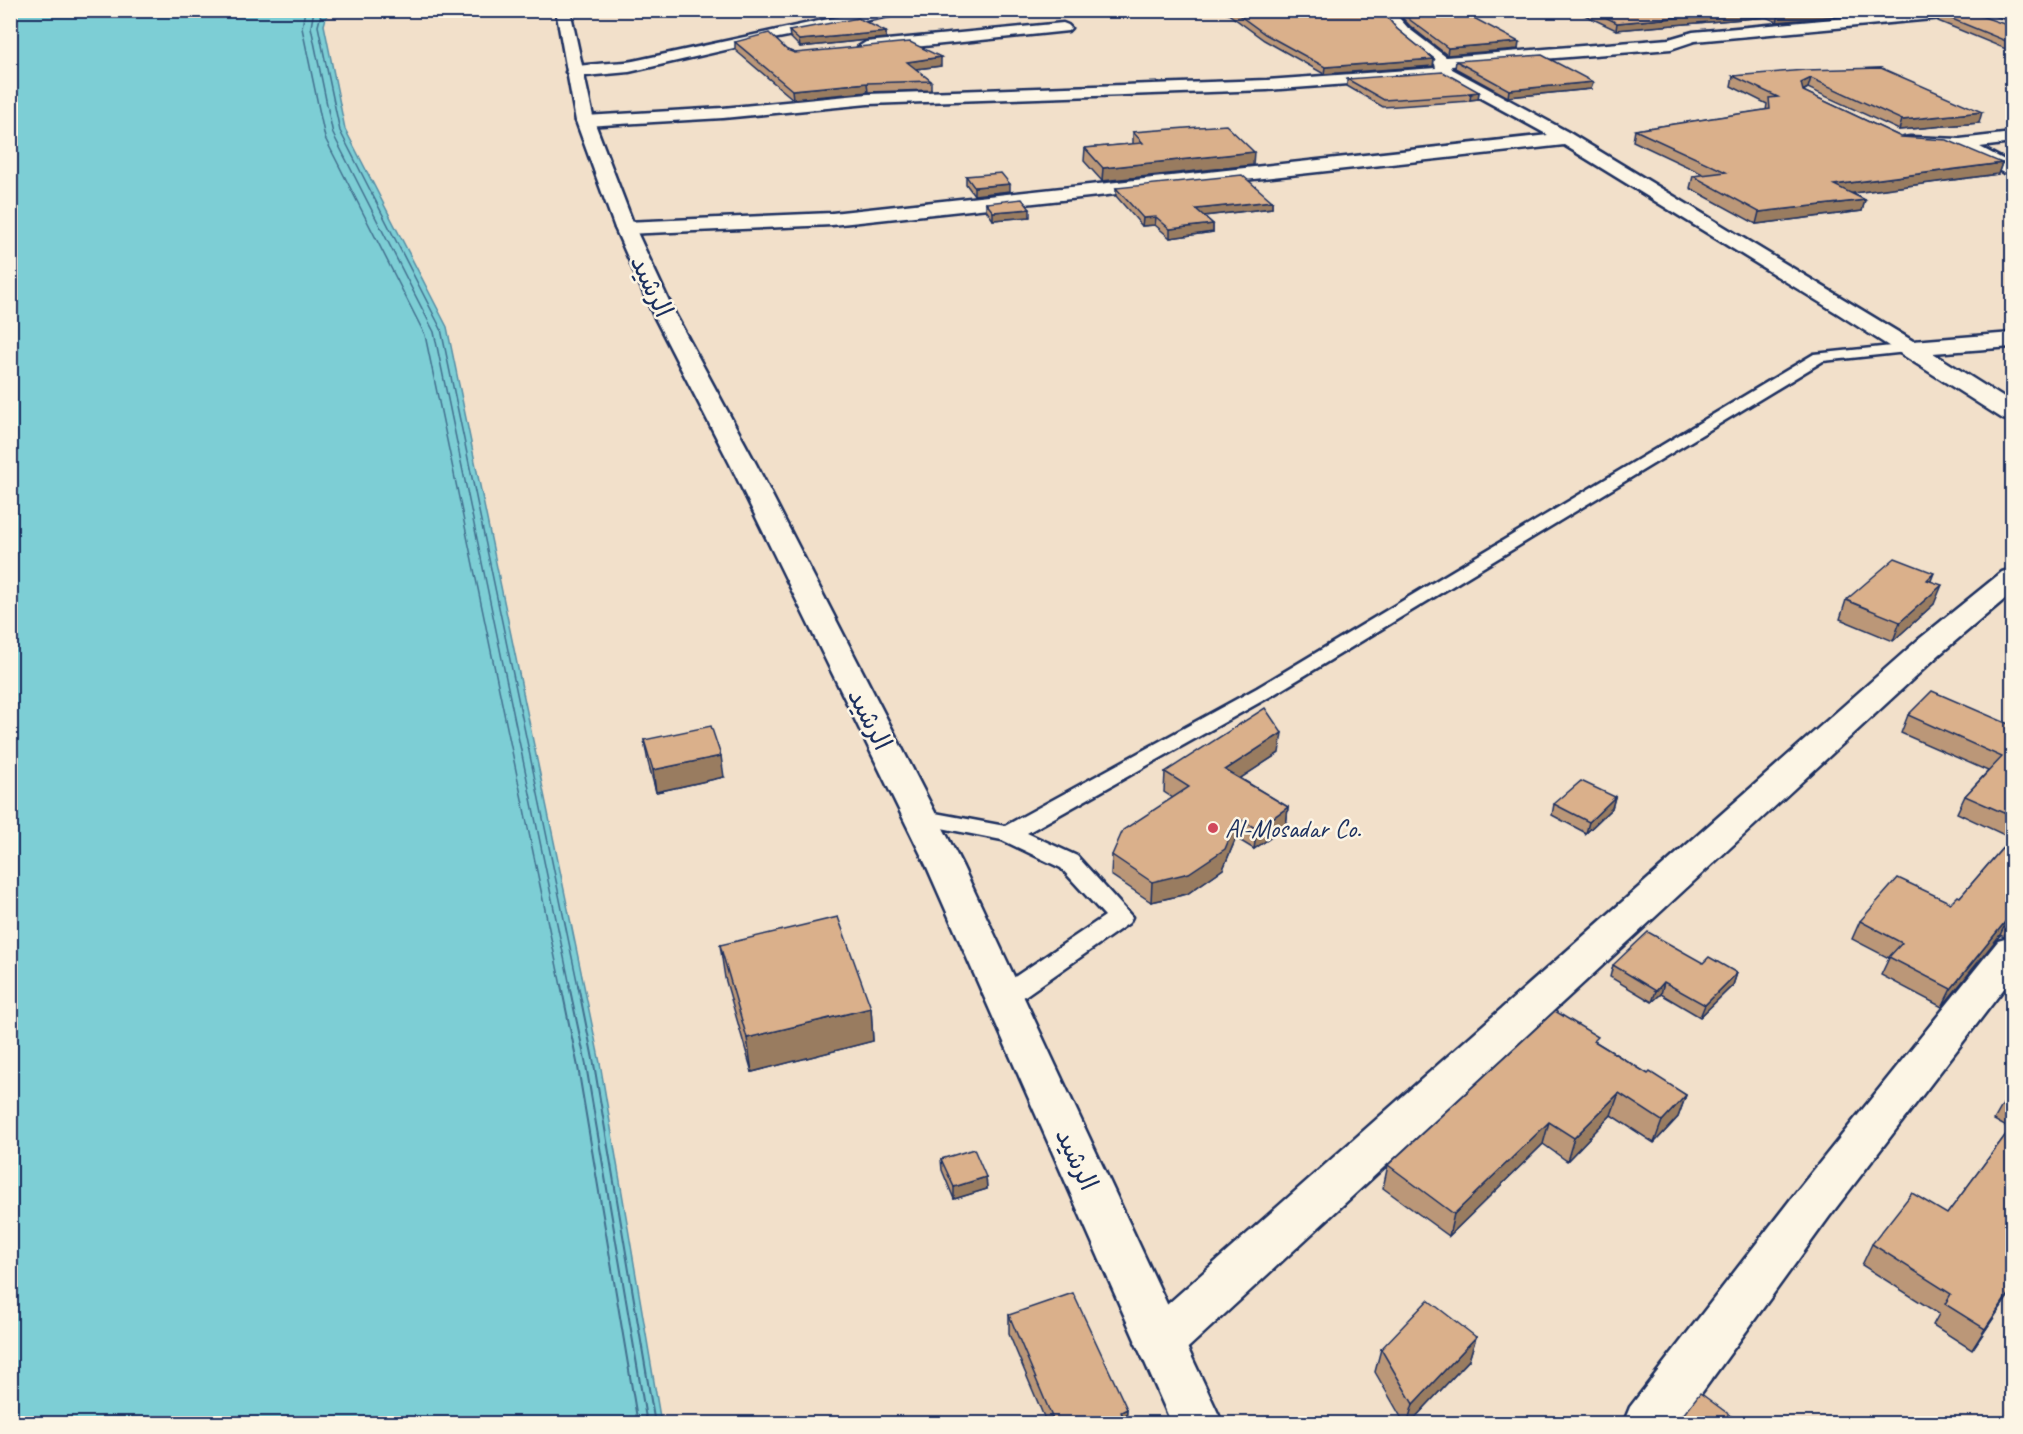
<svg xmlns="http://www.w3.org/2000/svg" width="2023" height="1434" font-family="Caveat,'Playpen Sans Arabic',sans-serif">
<rect width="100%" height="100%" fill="#f2e0ca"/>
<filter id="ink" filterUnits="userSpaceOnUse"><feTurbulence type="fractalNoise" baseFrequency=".0167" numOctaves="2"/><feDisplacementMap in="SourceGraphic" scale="12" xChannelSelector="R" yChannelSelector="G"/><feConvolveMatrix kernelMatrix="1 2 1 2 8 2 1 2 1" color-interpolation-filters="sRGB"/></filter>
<g filter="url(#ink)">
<polygon fill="#7dced5" stroke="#568ea5" stroke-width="1.5" points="10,11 328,11 324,25 345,129 447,327 600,1063 661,1423 11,1423"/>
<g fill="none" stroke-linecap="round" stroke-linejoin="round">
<g stroke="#426f8e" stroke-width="1.5">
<polyline points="305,10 302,28 325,138 425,335 561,986"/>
<polyline points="314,10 311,27 333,134 434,332 570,986"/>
<polyline points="322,10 318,26 340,131 441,329 578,986"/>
</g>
<g stroke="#426f8e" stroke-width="2">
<polyline points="561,985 578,1067 638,1424"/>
<polyline points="569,985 586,1065 647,1424"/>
<polyline points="578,985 594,1064 655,1424"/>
</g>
<defs>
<polygon id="service" points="1911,344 1916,345 1918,348 1916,351 1823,361 1271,696 1027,833 1077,856 1132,917 1129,923 1012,1005 1003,1007 994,1005 990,998 994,991 1105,916 1061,868 1002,840 911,822 908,817 911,812 919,810 1005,826 1257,688 1814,354"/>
<g id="minor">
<path d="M873,10h33l-7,4 -126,25 -144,33 -55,5 -8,-5c8,-10 53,-8 67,-11 80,-17 160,-35 240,-51z"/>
<polygon points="1377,10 1392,10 1408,28 1446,57 1669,39 1693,32 1933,10 1993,10 1986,14 1695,41 1671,49 1451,66 1452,69 1568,132 1913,341 2012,333 2012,347 1933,353 2012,403 2012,421 2003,419 1837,313 1564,145 832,225 625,234 618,232 615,228 618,224 625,222 832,213 1548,135 1442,77 1267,90 868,104 723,118 585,126 579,125 576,121 579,117 585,116 723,108 868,94 1267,80 1436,68 1435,64 1398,34"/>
<polygon points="1063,23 1068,25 1071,28 1068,31 866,52 858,47 866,42"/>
<polygon points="2012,133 2012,143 1980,147 2012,164 2012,177 1956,149 1910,147 1904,146 1901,142 1904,138 1910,137 1960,139"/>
<polygon points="2012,569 2012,593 1940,654 1177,1358 1160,1364 1143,1358 1135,1342 1143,1326 1918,640 2002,572"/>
<polygon points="2012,937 2012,978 1829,1217 1679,1424 1623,1424 1630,1407 1797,1191 1998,941"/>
</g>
<polygon id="secondary" points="556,10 570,10 594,121 635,228 675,314 756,464 963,867 1223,1424 1172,1424 927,867 730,464 653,314 615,228 576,121"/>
</defs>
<use href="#service" stroke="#1b2f5e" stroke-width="5"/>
<use href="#minor" stroke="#1b2f5e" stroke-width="5"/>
<use href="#secondary" stroke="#1b2f5e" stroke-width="5"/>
<use href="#service" fill="#fcf5e5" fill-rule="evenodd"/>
<use href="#minor" fill="#fcf5e5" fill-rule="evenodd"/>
<use href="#secondary" fill="#fcf5e5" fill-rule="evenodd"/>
</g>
<g fill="#bb9778" stroke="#1b2f5e" stroke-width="1.5">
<polygon points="1223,10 1381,10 1397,29 1434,59 1433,66 1324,74 1264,40"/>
<polygon points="1395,10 1459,10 1518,49 1447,55 1410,26"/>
<polygon points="1574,10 1903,10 1777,22 1766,17 1616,30"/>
<polygon points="1992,10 2013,10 2013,23 1990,14"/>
<polygon points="1940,14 2013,27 2013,52 1938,21"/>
<polygon points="789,31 886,32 886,38 800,47 790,37"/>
<polygon points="735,42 787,50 795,53 941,66 916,69 931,81 931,90 868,92 793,99 735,50"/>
<polygon points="1456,61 1593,82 1591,89 1508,97 1455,68"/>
<polygon points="1881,68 1979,123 1899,130 1808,88 1803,91 1901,137 2002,163 1998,174 1852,193 1865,200 1862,211 1756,224 1690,188 1693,176 1705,175 1633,141 1635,130 1766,110 1767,104 1731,86 1733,76"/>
<polygon points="1347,79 1479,92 1478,99 1470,100 1470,101 1383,107 1347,86"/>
<polygon points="1133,132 1253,165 1102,181 1084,161 1085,148 1133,144"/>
<polygon points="966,176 1010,191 974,195 966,184"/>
<polygon points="1116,188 1272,201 1272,208 1204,216 1213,224 1213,232 1170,238 1155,225 1142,226 1116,196"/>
<polygon points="986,203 1030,217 993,220 986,210"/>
<polygon points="1931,581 1934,604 1893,641 1840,619 1846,600"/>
<polygon points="1908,715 2013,726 2013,926 2004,937 2000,935 1942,1007 1881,975 1889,958 1852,939 1860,921 1951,903 1960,897 2011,838 1957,813 1965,796 1988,771 1901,733"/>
<polygon points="644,740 724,777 656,792 648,762"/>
<polygon points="1279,753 1240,778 1288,807 1286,827 1254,849 1236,838 1223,869 1187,894 1151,902 1111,875 1112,855 1173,798 1164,792 1165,772"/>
<polygon points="1615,797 1612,808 1586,833 1552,815 1554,804"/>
<polygon points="720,945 871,1008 873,1041 752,1072 725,978"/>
<polygon points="1703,963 1737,973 1733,985 1700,1017 1661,994 1652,1002 1610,977 1613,965"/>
<polygon points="1596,1042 1648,1074 1686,1095 1678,1117 1654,1143 1611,1115 1567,1161 1543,1144 1449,1236 1383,1188 1388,1165"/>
<polygon points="2013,1089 2013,1289 1972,1350 1933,1325 1939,1314 1862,1265 1872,1244 1947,1214 2010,1129 1994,1120 2006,1099"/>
<polygon points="941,1159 986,1177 987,1189 954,1199 942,1170"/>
<polygon points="1009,1315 1127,1409 1126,1424 1047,1424 1009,1334"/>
<polygon points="1476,1337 1469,1360 1409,1424 1405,1424 1375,1372 1381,1349"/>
</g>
<g fill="#997b61" stroke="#1b2f5e" stroke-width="1.5">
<polygon points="1767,10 1766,17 1616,30 1617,23"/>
<polygon points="1828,10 1903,10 1777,22 1779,15"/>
<polygon points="886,32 886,38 800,47 799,40"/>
<polygon points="1519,42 1518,49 1447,55 1448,48"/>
<polygon points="941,57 941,66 907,70 907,62"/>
<polygon points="1434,59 1433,66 1324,74 1325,67"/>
<polygon points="1811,78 1808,88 1798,93 1801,83"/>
<polygon points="1593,82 1591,89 1508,97 1509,90"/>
<polygon points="867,83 868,92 793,99 792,90"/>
<polygon points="1479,92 1478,99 1470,100 1471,94 1469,93"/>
<polygon points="1982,112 1979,123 1899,130 1902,120"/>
<polygon points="1254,152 1253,165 1102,181 1103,168"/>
<polygon points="2002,163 1998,174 1831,196 1834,185"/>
<polygon points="1010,184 1010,191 974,195 974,187"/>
<polygon points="1865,200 1862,211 1756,224 1759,212"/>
<polygon points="1272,201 1272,208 1195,217 1196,209"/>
<polygon points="1030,209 1030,217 993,220 993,212"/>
<polygon points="1156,217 1155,225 1142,226 1143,218"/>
<polygon points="1213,224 1213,232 1170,238 1170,229"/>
<polygon points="1934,573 1927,591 1927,580"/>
<polygon points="1942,585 1934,604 1893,641 1900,622"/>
<polygon points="1282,733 1279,753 1224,789 1225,770"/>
<polygon points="721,756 724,777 656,792 653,770"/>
<polygon points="1615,797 1612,808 1586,833 1589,822"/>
<polygon points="1288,807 1286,827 1254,849 1257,829"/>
<polygon points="1238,818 1236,838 1223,869 1187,894 1151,902 1152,882"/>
<polygon points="2009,917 2000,935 1942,1007 1951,989"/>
<polygon points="2013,919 2013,926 2004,937"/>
<polygon points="1737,973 1733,985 1700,1017 1705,1005"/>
<polygon points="1664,982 1661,994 1652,1002 1656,991"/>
<polygon points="871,1008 873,1041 752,1072 747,1038"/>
<polygon points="1619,1093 1611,1115 1567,1161 1574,1138"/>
<polygon points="1686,1095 1678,1117 1654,1143 1662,1121"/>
<polygon points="1549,1122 1543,1144 1449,1236 1454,1214"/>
<polygon points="986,1177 987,1189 954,1199 954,1187"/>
<polygon points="2013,1287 2013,1289 1972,1350 1985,1329"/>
<polygon points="1476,1337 1469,1360 1409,1424 1407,1424 1413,1404"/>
<polygon points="1127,1409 1126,1424 1121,1412"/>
</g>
<g fill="#dab08b" stroke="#1b2f5e" stroke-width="1.5">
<polygon points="1232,10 1381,10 1397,29 1434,59 1325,67 1265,34"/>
<polygon points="1402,10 1459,10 1519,42 1448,48 1410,20"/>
<polygon points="1591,10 1762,10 1617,23"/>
<polygon points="1769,10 1828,10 1779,15"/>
<polygon points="2002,10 2013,10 2013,15"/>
<polygon points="1966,11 2013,27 2013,44 1940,14"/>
<polygon points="858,18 886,32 799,40 789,31"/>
<polygon points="769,33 787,50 795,53 910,42 941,57 907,62 931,81 867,83 792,90 735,42"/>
<polygon points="1542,55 1593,82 1509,90 1456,61"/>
<polygon points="1881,68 1982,112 1902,120 1811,78 1801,83 1803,91 1901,137 1947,140 2002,163 1834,185 1865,200 1759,212 1693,176 1726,172 1635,130 1770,109 1769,98 1778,97 1733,76 1805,70"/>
<polygon points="1443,72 1479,92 1469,93 1471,94 1384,100 1347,79"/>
<polygon points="1226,125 1254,152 1103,168 1085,148 1143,143 1133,132"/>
<polygon points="1001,173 1010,184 974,187 966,176"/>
<polygon points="1242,175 1272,201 1196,209 1213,224 1170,229 1156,217 1143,218 1116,188"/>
<polygon points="1022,199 1030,209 993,212 986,203"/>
<polygon points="1895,558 1934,573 1927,580 1942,585 1900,622 1846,600"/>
<polygon points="1932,691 2013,726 2013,817 1965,796 2002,757 1908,715"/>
<polygon points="1265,708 1282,733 1225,770 1288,807 1257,829 1238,818 1225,849 1189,873 1152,882 1112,855 1123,830 1189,787 1165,772"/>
<polygon points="711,726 721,756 653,770 644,740"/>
<polygon points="1581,781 1615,797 1589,822 1554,804"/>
<polygon points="2013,836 2013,919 2009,917 1951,989 1889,957 1902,943 1860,921 1898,878 1951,903 1958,896 1960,897"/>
<polygon points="838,917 871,1008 747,1038 720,945"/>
<polygon points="1648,932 1703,963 1709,957 1737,973 1705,1005 1664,982 1656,991 1613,965"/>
<polygon points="1555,1011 1598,1037 1594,1041 1648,1074 1650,1072 1686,1095 1662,1121 1619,1093 1574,1138 1549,1122 1454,1214 1388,1165"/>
<polygon points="2013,1089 2013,1103 2006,1099"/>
<polygon points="2013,1125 2013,1287 1985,1329 1945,1304 1951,1294 1872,1244 1912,1193 1947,1214"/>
<polygon points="974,1149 986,1177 954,1187 941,1159"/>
<polygon points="1073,1293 1127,1409 1121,1412 1126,1424 1055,1424 1009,1315"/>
<polygon points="1428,1300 1476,1337 1413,1404 1381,1349"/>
<polygon points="1700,1393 1742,1424 1676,1424"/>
</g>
</g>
<circle fill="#d1495b" stroke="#fcf5e5" stroke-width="2" cx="1213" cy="828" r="6"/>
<g text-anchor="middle" stroke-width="5" stroke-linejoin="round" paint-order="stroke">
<g font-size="26" fill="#1b2f5e" stroke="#fcf5e5">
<text transform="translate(652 286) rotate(65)" y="9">الرشيد</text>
<text transform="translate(870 719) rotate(63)" y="9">الرشيد</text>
<text transform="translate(1077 1159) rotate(65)" y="9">الرشيد</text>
</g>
<g font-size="26" fill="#1b2f5e" stroke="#fcf5e5" text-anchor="start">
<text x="1225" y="837">Al-Mosadar Co.</text>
</g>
</g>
<rect width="2023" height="1434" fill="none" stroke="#fcf5e5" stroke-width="36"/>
<rect x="18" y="18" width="1987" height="1398" fill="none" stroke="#1b2f5e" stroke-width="2" filter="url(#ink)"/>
</svg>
